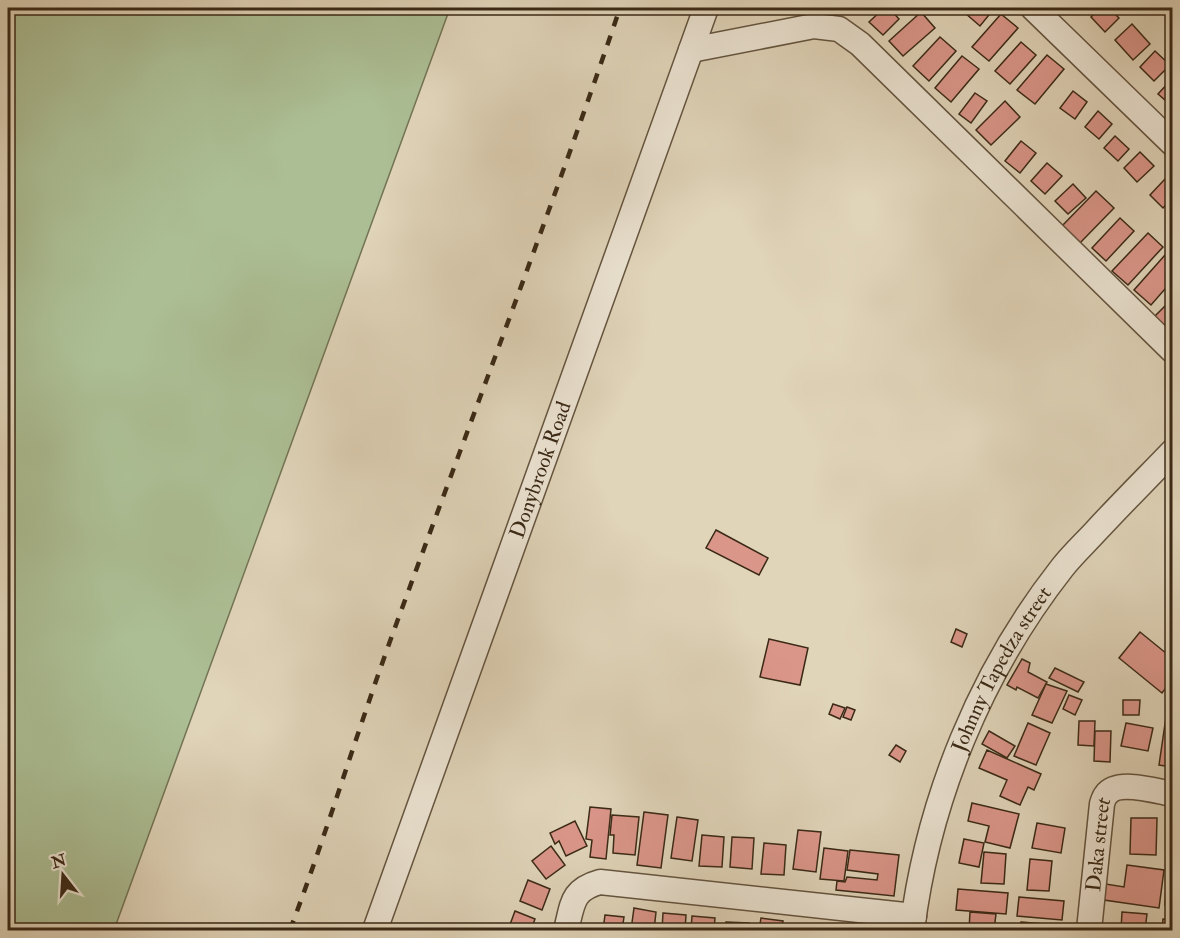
<svg xmlns="http://www.w3.org/2000/svg" width="1180" height="938" font-family="'IM FELL Double Pica',serif">
<rect width="100%" height="100%" fill="#e0d4b9"/>
<filter id="stains"><feTurbulence type="fractalNoise" baseFrequency=".00333" numOctaves="4"/><feColorMatrix values="0 0 0 0 .2 0 0 0 0 .09 0 0 0 0 .02 0 0 0 .5 -.17"/></filter>
<radialGradient id="worn" r=".72"><stop offset=".6" stop-color="#630" stop-opacity="0"/><stop offset="1" stop-color="#630" stop-opacity=".3"/></radialGradient>
<polygon fill="#acbe94" stroke="#737455" stroke-width="1.5" points="8,8 450,8 114,930 8,930"/>
<g fill="#db968a" stroke="#3a2916" stroke-width="1.5">
<polygon points="884,8 889,8 899,19 883,35 869,22"/>
<polygon points="970,8 990,8 993,10 980,26 965,13"/>
<polygon points="1100,8 1109,8 1119,18 1105,32 1091,17"/>
<polygon points="921,12 935,28 903,56 889,41"/>
<polygon points="1001,14 1018,28 989,61 972,47"/>
<polygon points="1132,24 1150,44 1133,60 1115,40"/>
<polygon points="940,37 956,51 929,81 913,66"/>
<polygon points="1021,42 1036,55 1010,84 995,71"/>
<polygon points="1155,51 1170,65 1154,81 1140,67"/>
<polygon points="1047,55 1064,69 1035,104 1017,90"/>
<polygon points="962,56 979,69 951,102 935,88"/>
<polygon points="1172,79 1172,106 1158,94"/>
<polygon points="1073,91 1087,102 1075,119 1060,108"/>
<polygon points="975,93 987,101 971,123 959,114"/>
<polygon points="1005,101 1020,117 991,145 976,130"/>
<polygon points="1098,111 1112,124 1099,139 1085,127"/>
<polygon points="1115,136 1129,149 1118,161 1104,148"/>
<polygon points="1021,141 1036,153 1020,173 1005,161"/>
<polygon points="1140,152 1154,166 1137,182 1124,168"/>
<polygon points="1047,163 1062,176 1045,194 1031,181"/>
<polygon points="1165,179 1172,186 1172,198 1163,208 1150,195"/>
<polygon points="1073,184 1086,198 1068,214 1055,201"/>
<polygon points="1096,191 1114,208 1079,244 1061,227"/>
<polygon points="1120,218 1134,231 1106,261 1092,248"/>
<polygon points="1148,233 1163,247 1128,285 1112,271"/>
<polygon points="1165,255 1172,262 1172,281 1151,305 1134,290"/>
<polygon points="1172,299 1172,326 1168,330 1154,317"/>
<polygon points="716,530 768,558 759,575 706,548"/>
<polygon points="956,629 967,634 962,647 951,642"/>
<polygon points="1140,632 1172,658 1172,680 1162,693 1119,658"/>
<polygon points="769,639 808,648 800,685 760,677"/>
<polygon points="1022,659 1030,663 1028,672 1047,682 1038,698 1017,687 1016,690 1007,685"/>
<polygon points="1055,668 1084,682 1078,692 1049,678"/>
<polygon points="1046,684 1067,691 1052,723 1032,715"/>
<polygon points="1069,695 1082,700 1075,715 1063,709"/>
<polygon points="1123,700 1140,700 1139,715 1123,715"/>
<polygon points="833,704 845,708 840,719 829,714"/>
<polygon points="847,707 855,710 851,720 843,717"/>
<polygon points="1166,717 1172,718 1172,767 1159,765"/>
<polygon points="1079,721 1095,721 1094,746 1078,745"/>
<polygon points="1028,723 1050,733 1036,765 1014,756"/>
<polygon points="1126,723 1153,728 1148,751 1121,746"/>
<polygon points="989,731 1015,746 1007,758 982,744"/>
<polygon points="1095,731 1111,731 1110,762 1094,761"/>
<polygon points="896,745 906,751 900,762 889,755"/>
<polygon points="987,750 1041,774 1034,790 1028,787 1020,805 1000,796 1007,780 979,768"/>
<polygon points="972,803 1019,814 1010,848 985,842 989,826 968,821"/>
<polygon points="590,807 611,809 606,859 590,857 592,840 586,839"/>
<polygon points="644,812 668,815 661,868 637,865"/>
<polygon points="612,815 639,817 635,855 613,853 614,835 610,835"/>
<polygon points="677,817 698,820 692,861 671,858"/>
<polygon points="1131,818 1157,818 1156,855 1130,854"/>
<polygon points="575,821 587,846 566,856 559,841 555,844 550,833"/>
<polygon points="1037,823 1065,828 1061,853 1032,848"/>
<polygon points="798,830 821,832 816,872 793,869"/>
<polygon points="702,835 724,837 722,867 699,866"/>
<polygon points="732,837 754,838 752,869 730,867"/>
<polygon points="964,839 984,843 979,867 959,863"/>
<polygon points="764,843 786,845 784,875 761,874"/>
<polygon points="551,846 565,865 546,879 532,861"/>
<polygon points="824,848 848,851 844,881 820,879"/>
<polygon points="850,850 899,855 894,896 836,890 837,881 845,882 847,877 877,880 878,874 847,870"/>
<polygon points="984,852 1006,854 1004,884 981,883"/>
<polygon points="1030,859 1052,861 1049,891 1027,890"/>
<polygon points="1127,865 1164,870 1159,908 1104,900 1106,884 1124,887"/>
<polygon points="1167,872 1172,872 1172,906 1165,905"/>
<polygon points="528,880 550,889 542,910 520,901"/>
<polygon points="958,889 1008,893 1006,914 956,910"/>
<polygon points="1019,897 1064,901 1062,920 1017,916"/>
<polygon points="634,908 656,912 654,930 631,930"/>
<polygon points="515,911 535,919 531,930 508,930"/>
<polygon points="970,912 996,914 994,930 969,930"/>
<polygon points="1122,912 1147,914 1145,930 1121,930"/>
<polygon points="663,913 686,915 685,930 662,930"/>
<polygon points="605,915 624,917 622,930 603,930"/>
<polygon points="692,916 715,918 714,930 691,930"/>
<polygon points="761,918 783,921 782,930 759,930"/>
<polygon points="1163,919 1172,920 1172,930 1162,930"/>
<polygon points="726,922 749,923 748,930 726,930"/>
<polygon points="1021,922 1044,924 1044,930 1020,930"/>
<polygon points="820,926 843,929 843,930 820,930"/>
</g>
<g fill="none" stroke-linecap="round" stroke-linejoin="round">
<defs>
<g id="minor">
<polyline points="1033,8 1172,143"/>
<polyline points="691,50 814,26 839,29 860,44 1172,350"/>
<path id="s1" d="M375,930l331,-922"/>
<path d="M566,930c7,-26 5,-40 34,-48l314,34"/>
<path id="s2" d="M912,930c16,-130 69,-259 150,-362 10,-13 23,-25 34,-37 25,-27 51,-53 76,-79"/>
<path id="s3" d="M1089,930l13,-126c1,-3 2,-7 4,-9 11,-16 50,-4 66,-1"/>
</g>
</defs>
<use href="#minor" stroke="#64543f" stroke-width="27"/>
<use href="#minor" stroke="#ebe3d2" stroke-width="24"/>
<path stroke="#3a2916" stroke-width="4.5" stroke-dasharray="10 10" stroke-linecap="butt" d="M290,930c37,-98 67,-198 103,-297 76,-208 156,-416 227,-625"/>
</g>
<g text-anchor="middle" stroke-width="6" stroke-linejoin="round" paint-order="stroke">
<g font-size="21" fill="#3a2916" stroke="#ebe3d2">
<text dy="7" stroke="none"><textPath href="#s1" startOffset="489">Donybrook Road</textPath></text>
<text dy="7" stroke="none"><textPath href="#s2" startOffset="278">Johnny Tapedza street</textPath></text>
<text dy="7" stroke="none"><textPath href="#s3" startOffset="86">Daka street</textPath></text>
</g>
</g>
<rect width="1180" height="938" fill="none" stroke="#e0d4b9" stroke-width="30"/>
<rect x="9" y="9" width="1162" height="920" fill="none" stroke="#3a2916" stroke-width="3"/>
<rect x="15" y="15" width="1150" height="908" fill="none" stroke="#3a2916" stroke-width="1.5"/>
<g transform="translate(63 875) rotate(343)" stroke="#ebe3d2" stroke-width="4.5" paint-order="stroke">
<path d="M0-4.5L10 22L0 15L-10 22Z" fill="#3a2916"/>
<text y="-9" font-size="16" font-weight="bold" text-anchor="middle" fill="#3a2916">N</text>
</g>
<rect width="100%" height="100%" filter="url(#stains)"/>
<rect width="100%" height="100%" fill="url(#worn)"/>
</svg>
